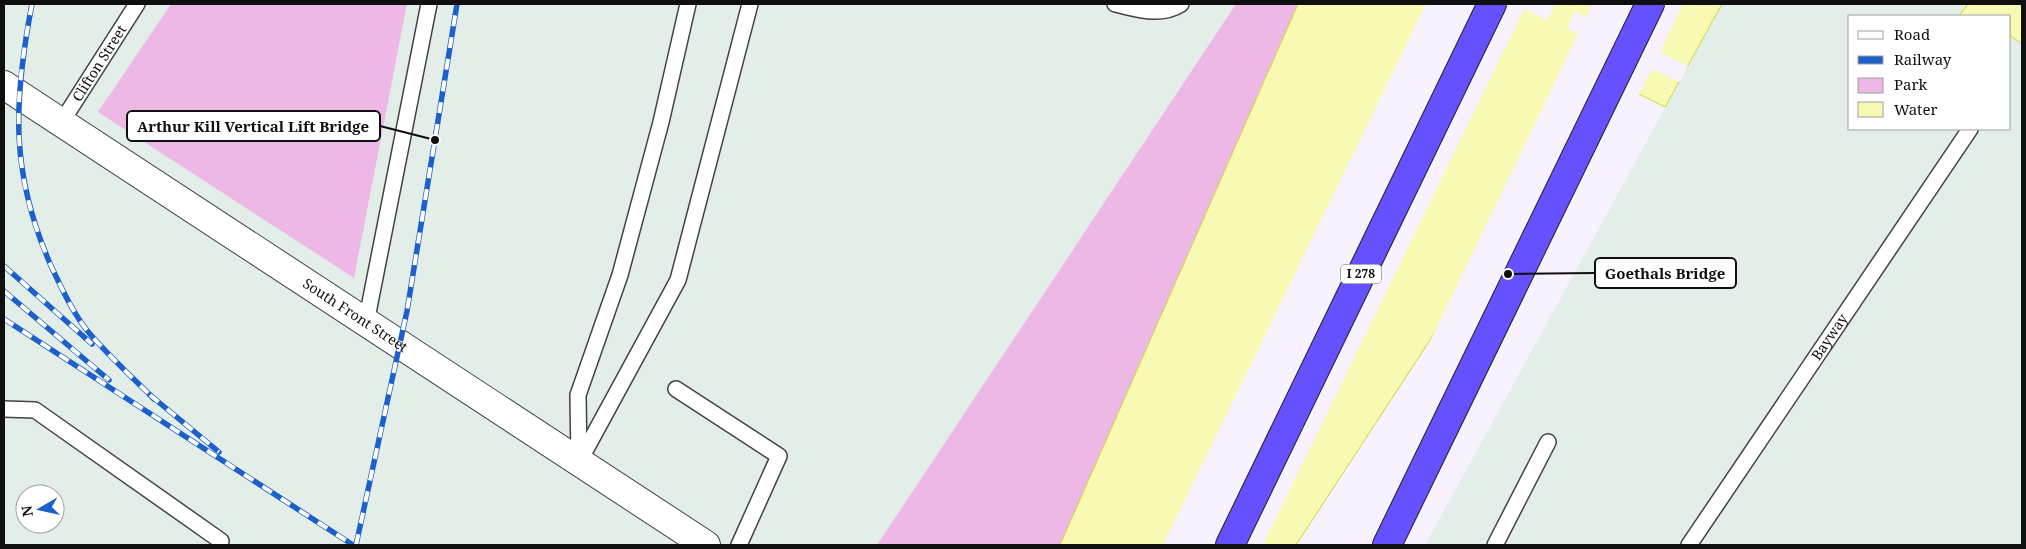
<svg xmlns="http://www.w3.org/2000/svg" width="2026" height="549" font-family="'Noto Serif',serif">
<rect width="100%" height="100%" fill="#f8f2ff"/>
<g fill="#e4eee9" fill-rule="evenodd">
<path d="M4,4h167l-72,108 255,165 53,-273h829l-359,541h-873zM25,494h30v30h-30z"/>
<polygon points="1722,4 1968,4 1959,16 1850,16 1850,129 2010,129 2010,35 2022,44 2022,545 1425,545"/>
</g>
<g fill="#edb8e5">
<polygon points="171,4 407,4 354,278 98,112"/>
<polygon points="1236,4 1298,4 1060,545 877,545"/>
</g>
<g fill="#f8fab3" stroke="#cdd734">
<polygon points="1298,4 1722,4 1665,107 1623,86 1570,126 1296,545 1060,545"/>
<polygon points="1968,4 2022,4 2022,44 2010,35 2010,16 1959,16"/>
</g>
<g fill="#f8f2ff">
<polygon points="1426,4 1555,4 1547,20 1524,9 1263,545 1163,545"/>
<polygon points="1592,4 1683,4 1660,52 1688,66 1680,82 1652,69 1638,96 1624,89 1599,139 1596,140 1571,129 1424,354 1578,34 1567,28 1575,11 1586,17"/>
</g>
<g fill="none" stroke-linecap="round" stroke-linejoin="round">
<defs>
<g id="service">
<path d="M1115,4c23,5 45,13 66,0"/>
<path id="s1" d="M61,123l76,-119"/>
<polyline points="366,323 429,4"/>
<polyline points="676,389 779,456 739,545"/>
<polyline points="4,409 35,410 221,541 219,545"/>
<polyline points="579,460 578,395 620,275 661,122 688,4"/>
<polyline points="579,462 678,280 750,4"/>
<polyline points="1495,545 1548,442"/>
<path id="s2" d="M1689,545l281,-416"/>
</g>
<g id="minor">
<path id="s3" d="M4,85l702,460"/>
</g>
<g id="motorway">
<polyline points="1230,545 1492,4"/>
<polyline points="1387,545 1650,4"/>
</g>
</defs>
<use href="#service" stroke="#424242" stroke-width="18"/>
<use href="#minor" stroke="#424242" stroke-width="30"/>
<use href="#motorway" stroke="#202020" stroke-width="30"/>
<use href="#service" stroke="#fff" stroke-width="15"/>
<use href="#minor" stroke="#fff" stroke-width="28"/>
<use href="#motorway" stroke="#6651fe" stroke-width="28"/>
<defs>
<g id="rail">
<path d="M32,4c-19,99 -22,170 20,264 11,23 22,47 38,66 20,23 43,44 64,65"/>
<polyline points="4,266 92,344"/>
<polyline points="4,291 109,380"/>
<polyline points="4,319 353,545"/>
<polyline points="150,395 219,452"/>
<polyline points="356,545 407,311 457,4"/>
</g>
</defs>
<use href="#rail" stroke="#1d60ca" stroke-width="5.5"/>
<use href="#rail" stroke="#fff" stroke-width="4" stroke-dasharray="11" stroke-linecap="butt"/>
</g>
<g text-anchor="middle" stroke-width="5" stroke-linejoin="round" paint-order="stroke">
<rect fill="#fff" stroke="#575757" stroke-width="1" x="1341" y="264.5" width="40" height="19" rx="4"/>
<g font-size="12" font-weight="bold" fill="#0f0f0f">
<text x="1361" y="278">I 278</text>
</g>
<g font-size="14" fill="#0f0f0f" stroke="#fff">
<text dy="5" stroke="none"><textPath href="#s1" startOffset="71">Clifton Street</textPath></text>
<text dy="5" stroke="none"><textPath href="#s3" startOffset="420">South Front Street</textPath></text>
<text dy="5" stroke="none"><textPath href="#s2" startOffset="251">Bayway</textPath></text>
</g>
</g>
<path fill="none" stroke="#0f0f0f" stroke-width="2" d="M435 140L380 126M1508 274L1595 273"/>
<g fill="#0f0f0f" stroke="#fff" stroke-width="2">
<circle cx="435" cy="140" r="5"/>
<circle cx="1508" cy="274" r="5"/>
</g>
<g fill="#fff" stroke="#0f0f0f" stroke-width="2">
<rect x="127" y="111" width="253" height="30" rx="5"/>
<rect x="1595" y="258" width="141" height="30" rx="5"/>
</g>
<g font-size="15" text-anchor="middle" font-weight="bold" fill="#0f0f0f">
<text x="253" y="132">Arthur Kill Vertical Lift Bridge</text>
<text x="1665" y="279">Goethals Bridge</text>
</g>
<rect width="2026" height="549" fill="none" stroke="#0f0f0f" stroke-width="10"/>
<rect x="1848" y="15" width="162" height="115" fill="#ffffff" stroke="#9f9f9f"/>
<rect x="1858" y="31" width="25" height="8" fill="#ffffff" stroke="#9f9f9f"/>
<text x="1894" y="40" font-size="15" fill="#0f0f0f">Road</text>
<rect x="1858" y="56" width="25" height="8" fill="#1d60ca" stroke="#9f9f9f"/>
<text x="1894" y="65" font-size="15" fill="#0f0f0f">Railway</text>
<rect x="1858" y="78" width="25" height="15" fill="#edb8e5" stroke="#9f9f9f"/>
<text x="1894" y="90" font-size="15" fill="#0f0f0f">Park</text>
<rect x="1858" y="102" width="25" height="15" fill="#f8fab3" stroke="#9f9f9f"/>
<text x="1894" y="115" font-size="15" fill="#0f0f0f">Water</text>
<g transform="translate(40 509) rotate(261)"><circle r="24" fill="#ffffff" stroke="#9f9f9f"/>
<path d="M0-4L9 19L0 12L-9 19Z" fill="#1d60ca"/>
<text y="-8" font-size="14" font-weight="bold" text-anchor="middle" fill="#0f0f0f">N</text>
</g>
</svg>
